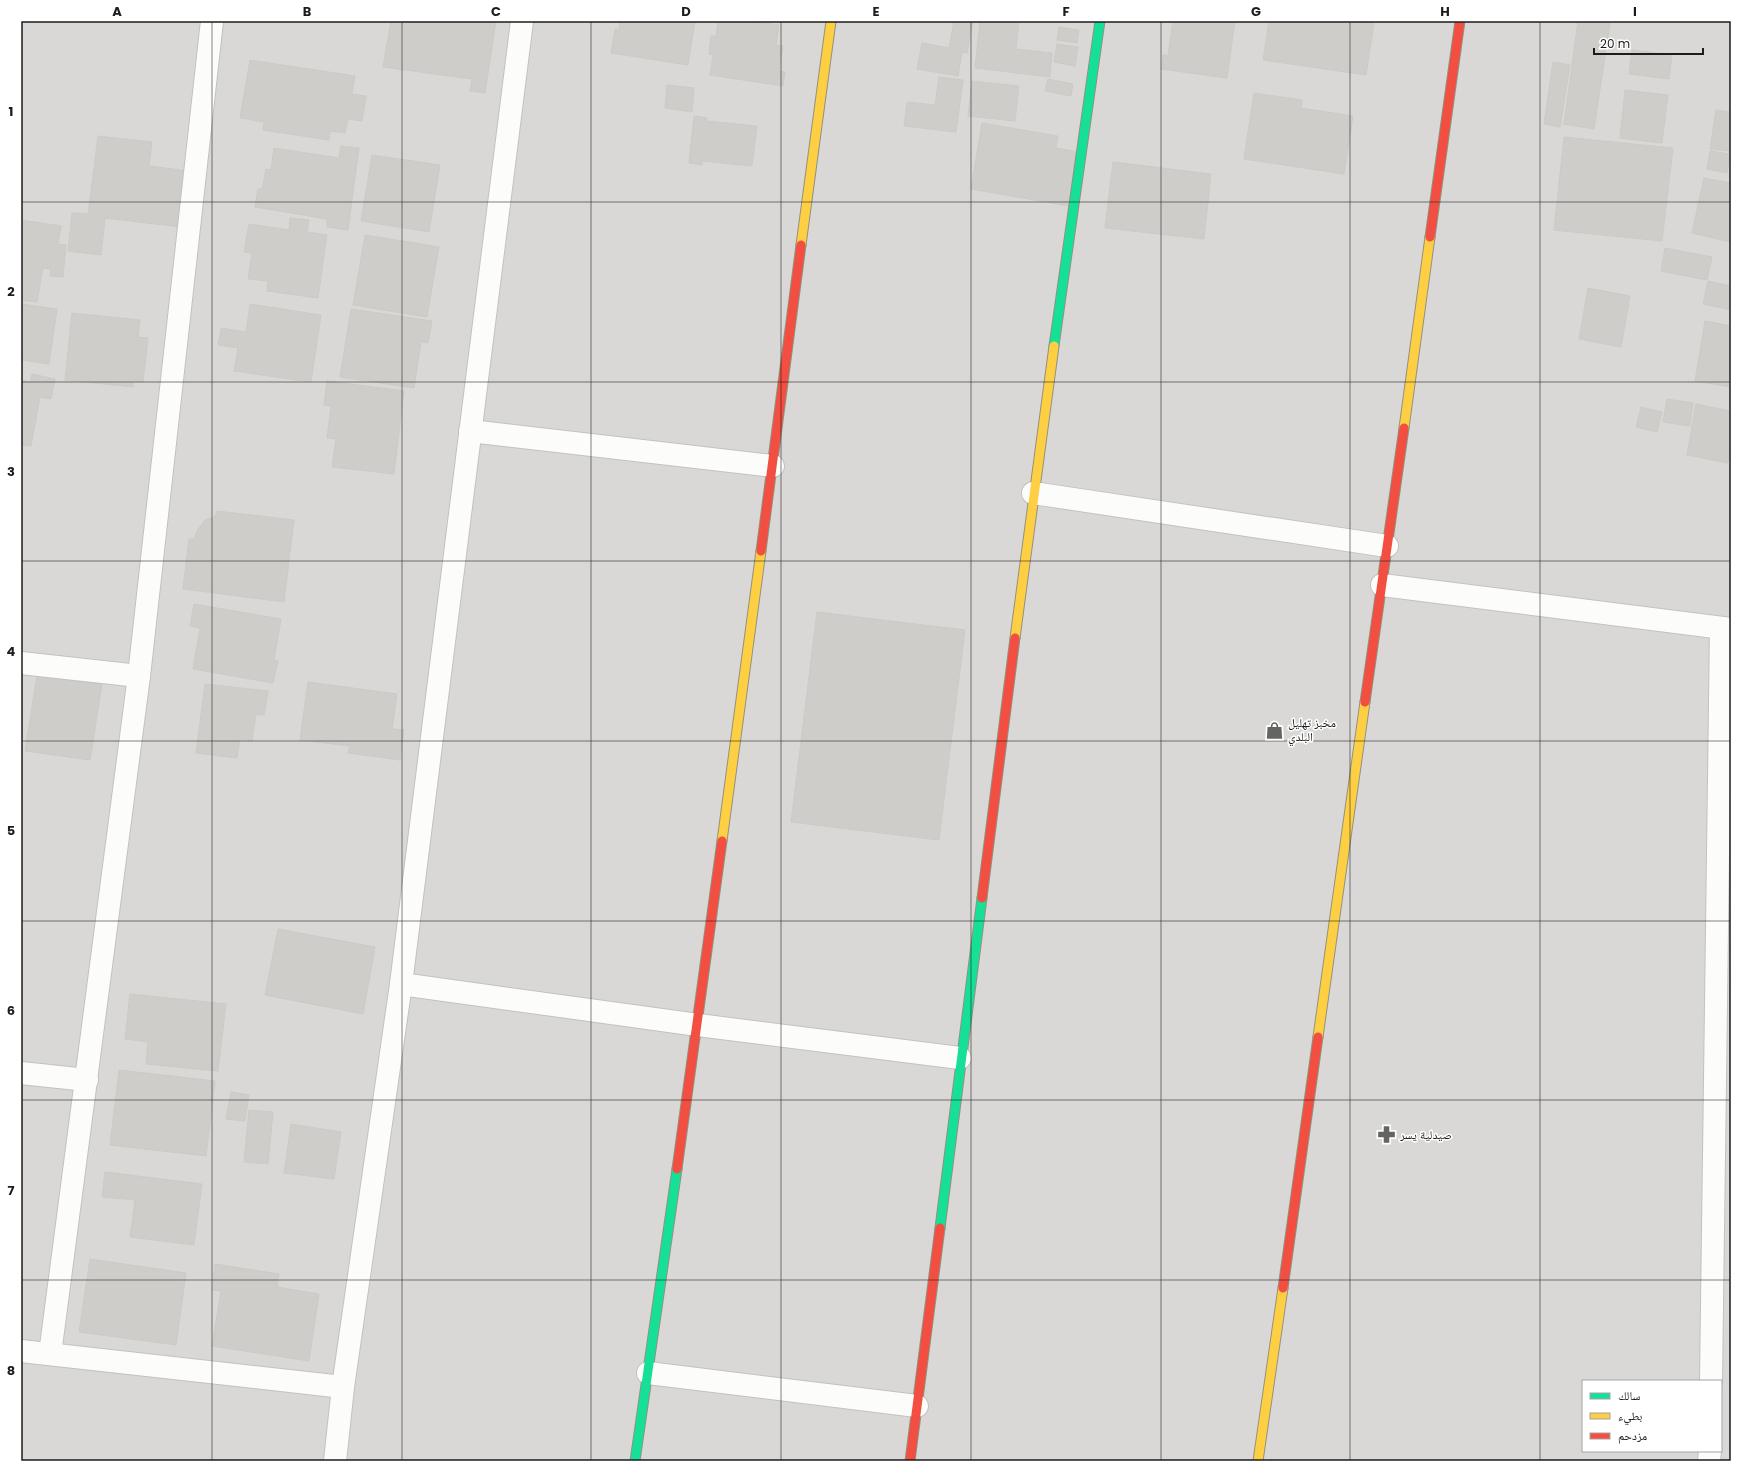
<svg xmlns="http://www.w3.org/2000/svg" width="1752" height="1482" font-family="Poppins,'Noto Naskh Arabic',sans-serif">
<rect width="100%" height="100%" fill="#eae9e5"/>
<path fill="#d9d8d6" fill-rule="evenodd" d="M21,21h1710v1440h-1710zM1583,1381h138v70h-138z"/>
<g fill="#cfcdca" stroke="#cdcac6">
<polygon points="391,21 496,21 485,93 470,91 472,79 383,67"/>
<polygon points="620,21 695,21 688,65 611,53 615,29 619,30"/>
<polygon points="718,21 749,21 779,25 776,45 783,46 779,71 785,72 783,86 710,75 713,55 709,54 711,36 716,36"/>
<polygon points="954,21 973,21 967,53 962,52 958,76 917,69 922,43 949,48"/>
<polygon points="980,21 1019,21 1016,49 1052,53 1050,77 975,68"/>
<polygon points="1173,21 1235,21 1227,78 1161,69 1163,55 1168,56"/>
<polygon points="1269,21 1362,21 1374,23 1366,75 1263,60"/>
<polygon points="1578,21 1610,23 1594,129 1564,124"/>
<polygon points="1059,27 1079,30 1077,43 1057,40"/>
<polygon points="1057,44 1078,47 1075,66 1054,62"/>
<polygon points="1632,50 1672,55 1669,79 1629,74"/>
<polygon points="250,60 355,76 352,94 366,96 362,121 348,119 345,133 330,131 329,140 263,130 264,122 240,118"/>
<polygon points="1553,62 1570,65 1560,127 1544,124"/>
<polygon points="939,77 963,80 956,132 904,126 907,102 935,105"/>
<polygon points="1048,79 1073,84 1071,96 1045,91"/>
<polygon points="972,81 1019,86 1015,121 968,116"/>
<polygon points="667,85 694,88 692,112 665,108"/>
<polygon points="1625,90 1668,95 1662,143 1620,138"/>
<polygon points="1254,93 1302,100 1301,108 1353,116 1344,174 1244,159"/>
<polygon points="1716,110 1731,112 1730,151 1710,149"/>
<polygon points="694,116 707,118 707,121 757,126 752,166 702,161 702,165 689,163"/>
<polygon points="982,123 1058,136 1056,148 1078,152 1069,206 971,189"/>
<polygon points="98,136 152,142 149,166 188,171 181,227 105,218 101,255 68,251 72,213 88,214"/>
<polygon points="1564,137 1673,148 1662,241 1554,230"/>
<polygon points="341,146 359,148 348,230 327,227 327,219 255,207 258,189 262,189 266,169 271,170 274,148 339,158"/>
<polygon points="1710,151 1730,154 1727,173 1707,169"/>
<polygon points="372,155 440,165 429,232 361,221"/>
<polygon points="1113,162 1211,174 1204,239 1105,228"/>
<polygon points="1704,178 1731,183 1731,242 1692,233"/>
<polygon points="290,218 309,220 307,232 327,235 318,298 267,291 268,281 248,279 252,253 244,252 249,224 289,230"/>
<polygon points="21,220 61,226 58,244 66,245 63,277 50,276 51,269 43,268 37,302 21,300"/>
<polygon points="365,235 439,247 427,317 353,305"/>
<polygon points="1665,248 1712,257 1707,280 1661,271"/>
<polygon points="1708,281 1731,286 1731,310 1703,304"/>
<polygon points="1588,288 1630,296 1621,347 1579,339"/>
<polygon points="21,304 57,309 49,364 21,360"/>
<polygon points="250,304 321,315 311,382 234,371 238,348 218,345 221,328 246,332"/>
<polygon points="351,309 432,321 428,343 421,342 414,388 340,377"/>
<polygon points="72,313 140,320 138,337 148,338 143,382 133,381 133,387 65,380"/>
<polygon points="1705,321 1731,326 1731,387 1695,381"/>
<polygon points="32,374 55,379 51,399 40,397 31,446 21,445 21,380 30,382"/>
<polygon points="327,381 404,391 394,474 332,467 336,439 327,438 331,406 324,405"/>
<polygon points="1667,399 1693,403 1690,426 1663,422"/>
<polygon points="1696,404 1731,411 1731,445 1728,463 1687,455"/>
<polygon points="1641,407 1662,412 1657,432 1636,427"/>
<polygon points="217,511 294,520 284,602 183,589 189,539 194,539 197,531 205,520 215,517"/>
<polygon points="194,604 281,619 274,660 278,661 273,683 193,669 200,628 190,626"/>
<polygon points="817,612 965,630 939,840 791,822"/>
<polygon points="37,675 102,684 90,760 25,751"/>
<polygon points="308,682 397,694 392,729 404,730 400,760 348,753 350,746 300,740"/>
<polygon points="205,684 268,691 264,715 256,714 252,741 240,739 237,758 196,753"/>
<polygon points="278,929 375,947 363,1014 265,995"/>
<polygon points="130,994 226,1004 218,1071 146,1064 148,1042 125,1039"/>
<polygon points="119,1070 215,1081 206,1156 110,1145"/>
<polygon points="231,1092 249,1095 245,1121 226,1119"/>
<polygon points="249,1110 273,1112 268,1164 244,1162"/>
<polygon points="291,1124 341,1132 334,1179 284,1173"/>
<polygon points="105,1172 202,1184 194,1245 130,1237 135,1200 102,1197"/>
<polygon points="90,1259 186,1273 176,1345 79,1332"/>
<polygon points="215,1264 279,1274 277,1287 319,1294 309,1361 212,1346 221,1291 212,1290"/>
</g>
<g fill="none" stroke-linecap="round" stroke-linejoin="round">
<defs>
<g id="street">
<polyline points="470,431 773,466"/>
<polyline points="1033,493 1387,546"/>
<polyline points="1382,585 1731,629"/>
<polyline points="21,663 139,676"/>
<polyline points="401,984 698,1025 960,1058"/>
<polyline points="21,1073 87,1080"/>
<polyline points="21,1351 343,1387"/>
<polyline points="50,1354 139,676 212,21"/>
<polyline points="648,1373 917,1406"/>
<polyline points="1711,1381 1721,628"/>
<polyline points="335,1461 343,1387 401,984 522,21"/>
<polyline points="1709,1461 1710,1451"/>
</g>
<g id="fast">
<polyline points="1054,346 1100,21"/>
<polyline points="940,1228 982,898"/>
<polyline points="635,1461 677,1169"/>
</g>
<g id="slow">
<polyline points="801,245 831,21"/>
<polyline points="1404,428 1430,237"/>
<polyline points="1015,638 1054,346"/>
<polyline points="722,841 761,551"/>
<polyline points="1318,1037 1365,702"/>
<polyline points="1258,1461 1283,1288"/>
</g>
<g id="jam">
<polyline points="1430,237 1460,21"/>
<polyline points="761,551 801,245"/>
<polyline points="1365,702 1404,428"/>
<polyline points="982,898 1015,638"/>
<polyline points="677,1169 722,841"/>
<polyline points="1283,1288 1318,1037"/>
<polyline points="910,1461 940,1228"/>
</g>
</defs>
<use href="#street" stroke="#c3c2c1" stroke-width="24"/>
<use href="#fast" stroke="#90937e" stroke-width="11"/>
<use href="#slow" stroke="#90937e" stroke-width="11"/>
<use href="#jam" stroke="#90937e" stroke-width="11"/>
<use href="#street" stroke="#fcfcfb" stroke-width="22"/>
<use href="#fast" stroke="#16e098" stroke-width="9"/>
<use href="#slow" stroke="#ffcf43" stroke-width="9"/>
<use href="#jam" stroke="#f24e42" stroke-width="9"/>
</g>
<path fill="none" stroke="#1c1c1c" stroke-width="1" stroke-opacity="0.55" d="M212,21v1440M402,21v1440M591,21v1440M781,21v1440M971,21v1440M1161,21v1440M1350,21v1440M1540,21v1440M21,202h1710M21,382h1710M21,561h1710M21,741h1710M21,921h1710M21,1100h1710M21,1280h1710"/>
<defs>
<symbol id="shop-bare" viewBox="-9 -9 18 18"><path d="M-5-2.5h2.3a2.7 3.5 0 0 1 5.4 0H5L5.5 6h-11ZM-1.5-2.5h3a1.5 2.3 0 0 0-3 0Z" fill="#646462" stroke="#fff" stroke-width="2.5" paint-order="stroke"/></symbol>
<symbol id="pharmacy-bare" viewBox="-9 -9 18 18"><path d="M-2-6h4v4h4v4h-4v4h-4v-4h-4v-4h4Z" fill="#646462" stroke="#fff" stroke-width="2.5" paint-order="stroke"/></symbol>
</defs>
<g fill-rule="evenodd">
<use href="#shop-bare" x="1262" y="718" width="25" height="25"/>
<use href="#pharmacy-bare" x="1374" y="1122" width="25" height="25"/>
</g>
<g text-anchor="middle" stroke-width="3" stroke-linejoin="round" paint-order="stroke">
<g font-size="12" fill="#1c1c1c" stroke="#fff" text-anchor="start">
<text x="1288" y="727">مخبز تهليل<tspan x="1288" dy="14">البلدي</tspan></text>
<text x="1400" y="1139">صيدلية يسر</text>
</g>
</g>
<rect width="1752" height="1482" fill="none" stroke="#ffffff" stroke-width="44"/>
<rect x="1582" y="1380" width="140" height="72" fill="#ffffff" stroke="#a4a4a4"/>
<rect x="1590" y="1393" width="20" height="6" fill="#16e098" stroke="#a4a4a4"/>
<text x="1618" y="1400" font-size="12" fill="#1c1c1c">سالك</text>
<rect x="1590" y="1413" width="20" height="6" fill="#ffcf43" stroke="#a4a4a4"/>
<text x="1618" y="1420" font-size="12" fill="#1c1c1c">بطيء</text>
<rect x="1590" y="1433" width="20" height="6" fill="#f24e42" stroke="#a4a4a4"/>
<text x="1618" y="1440" font-size="12" fill="#1c1c1c">مزدحم</text>
<path d="M1594 48v6h109v-6" fill="none" stroke="#1c1c1c" stroke-width="2"/>
<text x="1600" y="48" font-size="12" fill="#1c1c1c" stroke="#ffffff" stroke-width="3" paint-order="stroke">20 m</text>
<rect x="22" y="22" width="1708" height="1438" fill="none" stroke="#1c1c1c" stroke-width="1.5"/>
<g font-size="13" text-anchor="middle" font-weight="bold" fill="#1c1c1c">
<text x="117" y="16">A</text>
<text x="307" y="16">B</text>
<text x="496" y="16">C</text>
<text x="686" y="16">D</text>
<text x="876" y="16">E</text>
<text x="1066" y="16">F</text>
<text x="1256" y="16">G</text>
<text x="1445" y="16">H</text>
<text x="1635" y="16">I</text>
<text x="11" y="116">1</text>
<text x="11" y="296">2</text>
<text x="11" y="476">3</text>
<text x="11" y="656">4</text>
<text x="11" y="835">5</text>
<text x="11" y="1015">6</text>
<text x="11" y="1195">7</text>
<text x="11" y="1375">8</text>
</g>
</svg>
